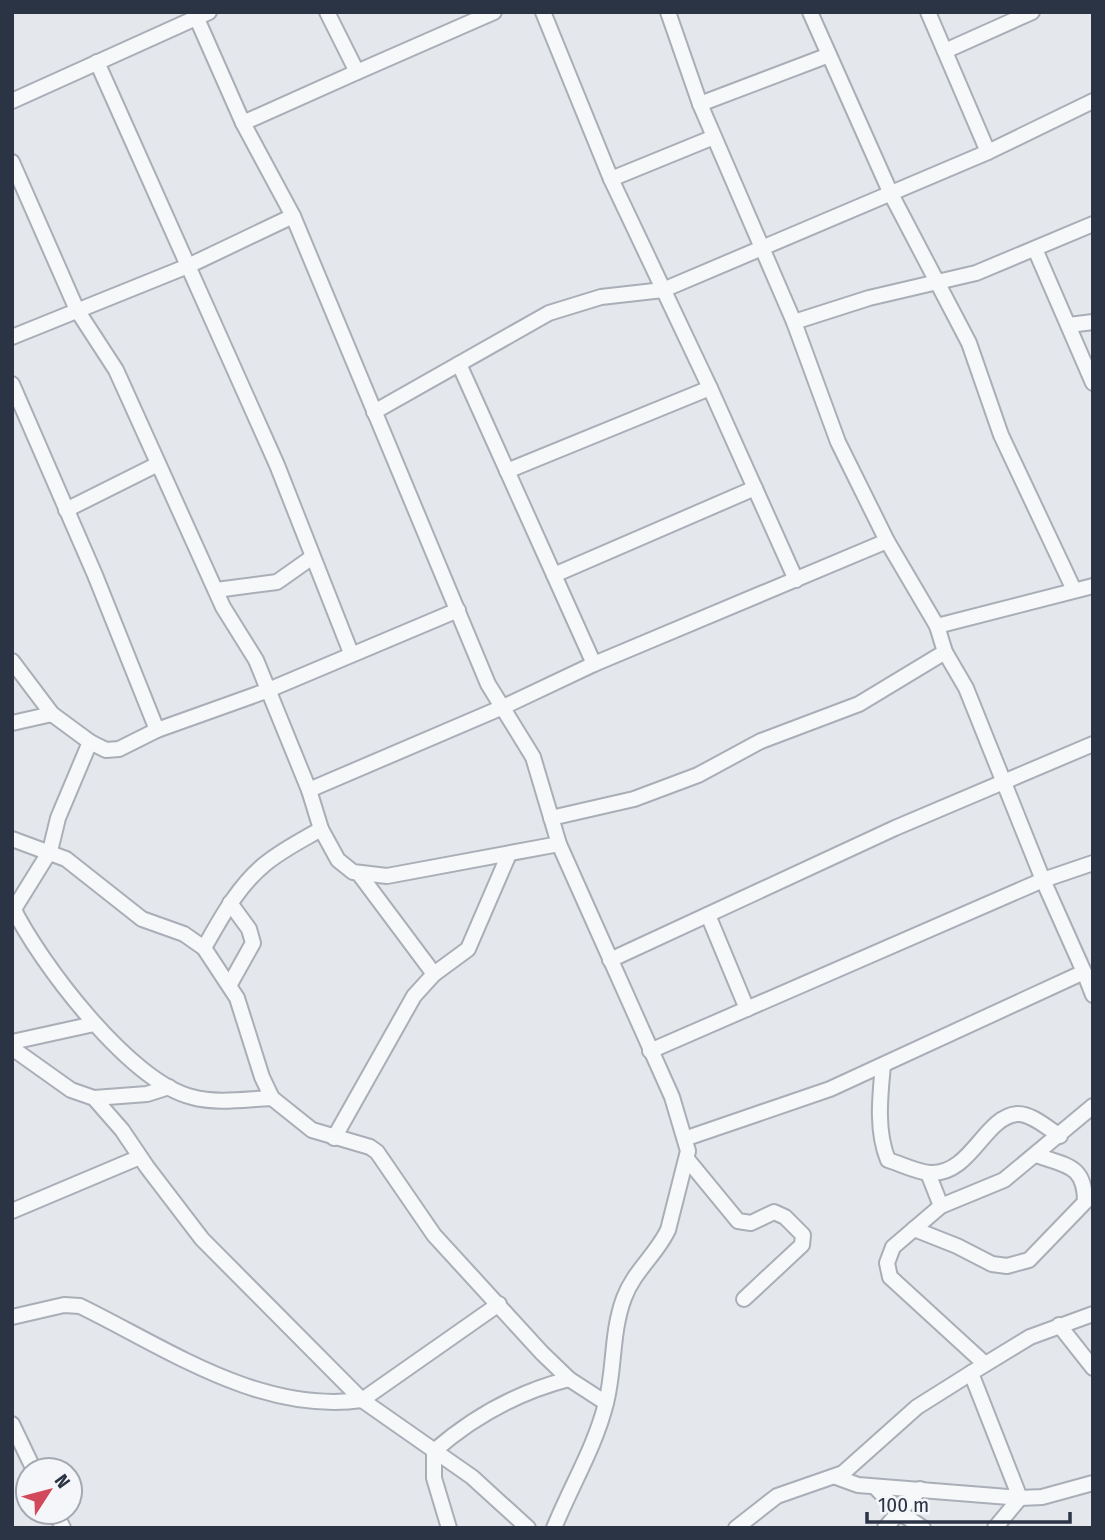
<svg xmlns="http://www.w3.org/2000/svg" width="1105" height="1540" font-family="'Fira Sans Condensed',sans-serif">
<rect width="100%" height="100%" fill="#e4e7ec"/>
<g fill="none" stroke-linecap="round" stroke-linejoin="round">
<defs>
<g id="street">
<path d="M194,12l49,111 50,93 195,468 45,73 26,87 113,253 16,54 -20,79c-12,25 -34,41 -44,68 -13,35 -9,70 -18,105 -11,44 -35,83 -52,125"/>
<polyline points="327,12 357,72 494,12"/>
<polyline points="543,12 611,179 710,388 796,580"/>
<polyline points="668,12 700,104 794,322 838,442 887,541 937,626 945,652 966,688 1043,880 1084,972 830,1089 687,1138"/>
<polyline points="810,12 891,194 969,343 1001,435 1074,590"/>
<polyline points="928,12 988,152"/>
<polyline points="945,51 1032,12"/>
<polyline points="97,62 277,465 351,653"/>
<polyline points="12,101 209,12"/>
<polyline points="700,104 829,55"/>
<polyline points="243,123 357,72"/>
<polyline points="12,162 77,310 116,370 223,607 256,660 309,790 321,829 338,860 353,872 387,876 559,844"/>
<polyline points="611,179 714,137"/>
<polyline points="1035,249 1093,383"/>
<polyline points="794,322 869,298 976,273 1093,224"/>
<polyline points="1069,325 1093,322"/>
<polyline points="12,337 188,266 293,216"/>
<polyline points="459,364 554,575 755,488"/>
<polyline points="12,384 95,575 157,730"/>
<polyline points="374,412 549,313 601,297 663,290 988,152 1093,101"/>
<polyline points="507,471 710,388"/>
<polyline points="66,510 158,464"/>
<polyline points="554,575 594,664"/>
<polyline points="216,590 277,582 311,558"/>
<polyline points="937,626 1093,586"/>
<polyline points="12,661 52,714 90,742 58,818 50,851 14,909"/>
<polyline points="12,723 52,714"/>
<polyline points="90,742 106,750 119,749 157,730 266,691 458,610"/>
<polyline points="309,790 503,707 594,664 887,541"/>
<polyline points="551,818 634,799 698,775 761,741 859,704 945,652"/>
<polyline points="12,839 66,859 142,919 184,934 204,948 237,998 262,1077 272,1098 312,1130 370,1147 377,1152 434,1235 542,1353 569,1379 606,1403"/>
<polyline points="360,875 434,974"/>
<path d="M12,906c27,56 118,176 180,191 25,7 54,2 80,1"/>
<polyline points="708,915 747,1009"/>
<path d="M204,948c17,-30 34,-62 61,-84 17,-14 37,-24 56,-35"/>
<polyline points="610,960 895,828 1093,744"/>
<polyline points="1084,972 1093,995"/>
<polyline points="230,984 253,943 249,929 230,903"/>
<polyline points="12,1042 94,1024"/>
<polyline points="12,1048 71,1090 94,1098 122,1130 147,1167 202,1239 362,1400 472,1477 528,1528"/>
<polyline points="650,1051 1043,880 1093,863"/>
<path d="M883,1065c-3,31 -7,66 5,95 13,4 29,12 42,13 41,2 54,-56 87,-59 14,-1 32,15 43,22"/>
<polyline points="94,1098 147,1094 169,1087"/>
<polyline points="334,1138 414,996 434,974 468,949 509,854"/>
<polyline points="687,1159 738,1221 751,1223 774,1212 785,1217 803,1235 802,1245 744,1299"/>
<polyline points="928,1173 941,1206"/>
<polyline points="12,1211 140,1157"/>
<path d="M914,1229l43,17 35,18 15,2 22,-6 56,-58c0,-37 -18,-36 -49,-47"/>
<path d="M12,1317l52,-12 16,1c88,43 180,108 282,94l137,-96"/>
<polyline points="1059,1325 1093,1368"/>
<polyline points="985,1364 890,1277 887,1263 893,1247 941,1206 1004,1180 1093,1106"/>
<polyline points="971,1373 1020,1498 995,1528"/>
<polyline points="12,1424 34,1470"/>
<polyline points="836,1477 858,1485 1020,1498 1042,1497 1093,1483"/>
<polyline points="875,1487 899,1512 923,1528"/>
<polyline points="55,1512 63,1528"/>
<path d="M449,1528l-15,-50v-27c39,-34 84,-59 135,-72"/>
<polyline points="736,1528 777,1496 843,1473 917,1407 971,1373 1030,1337 1093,1314"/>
<polyline points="885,1528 920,1489"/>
</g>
</defs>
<use href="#street" stroke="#a9aeb7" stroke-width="18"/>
<use href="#street" stroke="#f7f8fa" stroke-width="14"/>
</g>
<rect width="1105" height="1540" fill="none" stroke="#2b3445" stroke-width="28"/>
<g transform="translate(49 1491) rotate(54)"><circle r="33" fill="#f4f6f9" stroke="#a4a8b1" stroke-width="2"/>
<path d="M0-5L12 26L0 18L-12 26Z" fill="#d1495b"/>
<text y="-10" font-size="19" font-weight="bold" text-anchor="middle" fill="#2b3445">N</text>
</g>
<path d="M867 1512v10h203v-10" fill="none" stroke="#2b3445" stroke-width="3.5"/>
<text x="878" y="1512" font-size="21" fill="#2b3445" stroke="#f4f6f9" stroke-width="5" paint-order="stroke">100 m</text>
</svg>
